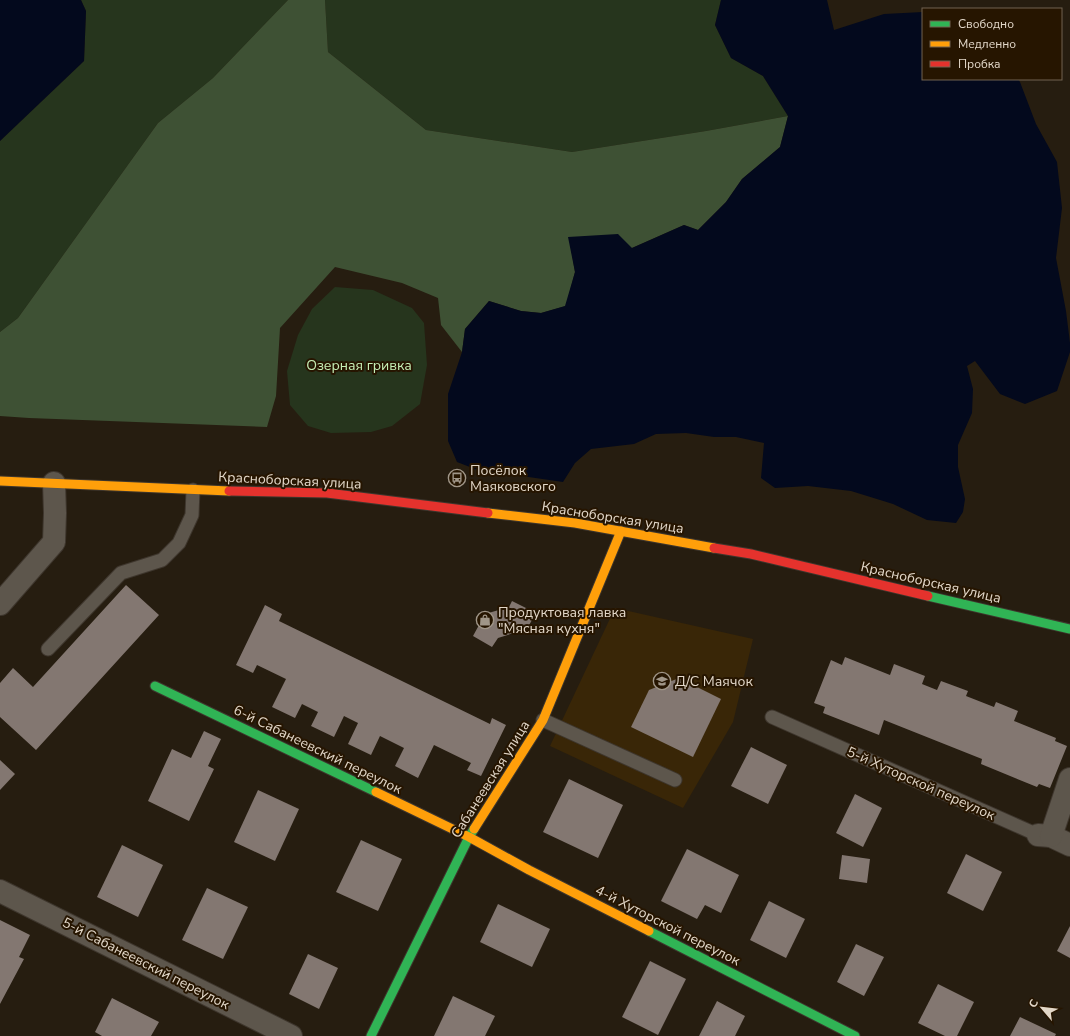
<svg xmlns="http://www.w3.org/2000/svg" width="1070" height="1036" font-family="'Nunito Sans',sans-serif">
<rect width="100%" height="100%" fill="#261d10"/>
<polygon fill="#392607" points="615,608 753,639 733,722 683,808 550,746"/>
<g fill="#26351d">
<polygon points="81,0 288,0 213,78 158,123 18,318 0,332 0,141 84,61 86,11"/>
<polygon points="325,0 721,0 715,25 731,58 763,76 788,116 706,131 572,152 426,130 328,52"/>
<polygon points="335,287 373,290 412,308 424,323 427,365 420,404 392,426 371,432 331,433 308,426 290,405 287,371 298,335 312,309"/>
</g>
<polygon fill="#3e5134" points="288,0 325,0 328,52 426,130 572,152 706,131 788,116 780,147 742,179 726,202 698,230 684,225 632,248 569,237 575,272 566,306 541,313 521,311 489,301 465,329 462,352 441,325 438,298 402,283 335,267 280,328 276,396 267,427 29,418 0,416 0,332 18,318 158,123 213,78"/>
<g fill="#03091d">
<polygon points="0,0 81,0 86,11 84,61 0,141"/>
<polygon points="721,0 827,0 834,30 884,14 923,12 923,79 1018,79 1020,82 1036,124 1057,162 1062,208 1056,258 1066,311 1070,343 1070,352 1057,391 1025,404 1000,394 975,361 967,366 973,389 972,413 958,445 958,467 965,499 963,512 956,523 927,520 893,504 851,491 808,486 775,488 761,478 764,443 736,437 714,437 686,433 656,434 634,444 591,449 575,463 563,482 475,469 457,462 448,441 448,394 462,352 465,329 489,301 521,311 541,313 565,306 575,272 568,237 618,234 632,248 684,225 698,230 726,202 742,179 780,147 788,116 763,76 731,58 715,25"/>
</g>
<g fill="#837771">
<polygon points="126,585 159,615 36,750 0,717 0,683 13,668 33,687"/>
<polygon points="512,601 536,613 524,634 517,632 498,638 492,647 473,636 485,614 509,607"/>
<polygon points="265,605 282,614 279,621 490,724 492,718 506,725 481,776 467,770 471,763 434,745 418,778 395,766 404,748 380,736 371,755 348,744 358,723 344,716 334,737 311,726 318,712 302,704 295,718 272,707 286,679 257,665 253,673 236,665"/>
<polygon points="845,657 890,675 894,664 925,676 922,684 937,690 941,681 968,691 966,696 994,707 996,702 1018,711 1014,721 1056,738 1055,741 1067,746 1050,788 1039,784 1037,787 981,764 982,759 884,720 879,735 823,713 825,707 814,703 831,660 842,665"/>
<polygon points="679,678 721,699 693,757 631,727 649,690"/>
<polygon points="204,731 221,739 208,766 214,769 189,821 148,801 172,749 191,758"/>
<polygon points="751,747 787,765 768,804 731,786"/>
<polygon points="0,760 15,774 0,790"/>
<polygon points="569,779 623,805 598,858 543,832"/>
<polygon points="258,790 299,809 275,861 234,842"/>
<polygon points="855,794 882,808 863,847 836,833"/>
<polygon points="361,840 402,859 378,911 336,892"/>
<polygon points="122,845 163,865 138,917 97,897"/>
<polygon points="687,849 739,875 721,913 705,905 697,919 661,901"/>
<polygon points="966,854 1002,872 983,911 947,893"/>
<polygon points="842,855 870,859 867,883 839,879"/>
<polygon points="207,888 248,907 223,959 182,940"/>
<polygon points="769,901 805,919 786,958 750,940"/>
<polygon points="498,904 550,929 532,967 480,942"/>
<polygon points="0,920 30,935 19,957 24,959 0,1004"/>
<polygon points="1070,926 1070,958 1057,951"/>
<polygon points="856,944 884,957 864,996 837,982"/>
<polygon points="308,954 338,968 319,1009 289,994"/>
<polygon points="650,961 686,979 658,1035 622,1017"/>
<polygon points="938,984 974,1002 957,1036 945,1036 918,1023"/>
<polygon points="453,996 495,1016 485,1036 434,1036"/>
<polygon points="112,998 159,1022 151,1036 102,1036 95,1032"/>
<polygon points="717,1001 745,1016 735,1036 699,1036"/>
<polygon points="1020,1017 1056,1034 1055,1036 1010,1036"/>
</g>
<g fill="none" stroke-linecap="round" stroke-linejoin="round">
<defs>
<g id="lane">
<polyline points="48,649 121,573 162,560 179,543 192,515 193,490"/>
<polyline points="772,717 1038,835"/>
<polyline points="543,720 675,780"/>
</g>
<g id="street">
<polyline points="0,604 54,542 55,513 54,483"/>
<polyline points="1038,835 1051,836 1070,845"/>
<polyline points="1051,836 1070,779"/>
<polyline points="0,891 291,1036"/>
</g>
<g id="fast">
<polyline points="928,596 1070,629"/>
<polyline points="155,686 376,792"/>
<polyline points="649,931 855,1036"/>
<polyline points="371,1036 469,837 474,829"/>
</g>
<g id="slow">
<polyline points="0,481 229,491"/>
<polyline points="488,513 575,523 714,548"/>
<polyline points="376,792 469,837 529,870 649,931"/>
<polyline points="474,829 543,720 621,531"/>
</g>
<g id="jam">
<polyline points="229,491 327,493 488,513"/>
<polyline points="714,548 751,554 928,596"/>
</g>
</defs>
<use href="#lane" stroke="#3e362d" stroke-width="15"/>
<use href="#street" stroke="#3e362d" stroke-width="24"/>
<use href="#fast" stroke="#3e362d" stroke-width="11"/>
<use href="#slow" stroke="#3e362d" stroke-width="11"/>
<use href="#jam" stroke="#3e362d" stroke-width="11"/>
<use href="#lane" stroke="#5d564c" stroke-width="13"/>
<use href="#street" stroke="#5d564c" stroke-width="22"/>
<use href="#fast" stroke="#30b455" stroke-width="9"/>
<use href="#slow" stroke="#ff9f0a" stroke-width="9"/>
<use href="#jam" stroke="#e5322d" stroke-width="9"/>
</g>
<defs>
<symbol id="bus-ring" viewBox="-11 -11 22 22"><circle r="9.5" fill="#261500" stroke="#a09688" stroke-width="1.5"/><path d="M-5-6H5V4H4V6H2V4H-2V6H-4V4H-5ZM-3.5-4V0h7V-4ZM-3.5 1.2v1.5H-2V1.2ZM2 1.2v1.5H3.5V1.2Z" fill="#a09688"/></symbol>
<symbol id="shop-ring" viewBox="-11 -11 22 22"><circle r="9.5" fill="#261500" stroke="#a09688" stroke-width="1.5"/><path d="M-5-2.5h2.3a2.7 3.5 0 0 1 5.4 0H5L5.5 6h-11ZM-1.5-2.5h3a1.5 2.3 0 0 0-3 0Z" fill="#a09688"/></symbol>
<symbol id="school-ring" viewBox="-11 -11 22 22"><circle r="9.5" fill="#261500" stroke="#a09688" stroke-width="1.5"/><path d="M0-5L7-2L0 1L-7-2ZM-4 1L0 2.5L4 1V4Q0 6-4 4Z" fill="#a09688"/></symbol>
</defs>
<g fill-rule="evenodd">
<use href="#bus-ring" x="447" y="468" width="20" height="20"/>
<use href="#shop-ring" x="475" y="610" width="20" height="20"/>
<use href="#school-ring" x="652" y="671" width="20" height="20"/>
</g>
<g text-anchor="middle" stroke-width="4" stroke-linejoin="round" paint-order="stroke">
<g font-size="14" fill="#c6efb6" stroke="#261500">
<text x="359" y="370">Озерная гривка</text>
</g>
<g font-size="14" fill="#e2d7c8" stroke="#261500" text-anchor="start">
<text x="470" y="475">Посёлок<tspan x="470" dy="16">Маяковского</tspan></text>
<text x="498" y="617">Продуктовая лавка<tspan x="498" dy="16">"Мясная кухня"</tspan></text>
<text x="675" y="686">Д/С Маячок</text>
</g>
<g font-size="14" fill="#e2d7c8" stroke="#261500">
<text transform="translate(290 480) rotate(3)" y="5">Красноборская улица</text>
<text transform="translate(613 517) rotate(9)" y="5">Красноборская улица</text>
<text transform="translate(931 582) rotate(13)" y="5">Красноборская улица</text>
<text transform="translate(318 749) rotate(26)" y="5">6-й Сабанеевский переулок</text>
<text transform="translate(490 779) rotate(-58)" y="5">Сабанеевская улица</text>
<text transform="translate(921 783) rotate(24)" y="5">5-й Хуторской переулок</text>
<text transform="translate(668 925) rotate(27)" y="5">4-й Хуторской переулок</text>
<text transform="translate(146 963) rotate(27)" y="5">5-й Сабанеевский переулок</text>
</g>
</g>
<rect x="922" y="8" width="140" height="72" fill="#261500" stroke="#716350"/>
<rect x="930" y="21" width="20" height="6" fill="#30b455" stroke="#716350"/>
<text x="958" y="28" font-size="12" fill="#e2d7c8">Свободно</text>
<rect x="930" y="41" width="20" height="6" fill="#ff9f0a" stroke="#716350"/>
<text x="958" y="48" font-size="12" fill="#e2d7c8">Медленно</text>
<rect x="930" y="61" width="20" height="6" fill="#e5322d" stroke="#716350"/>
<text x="958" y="68" font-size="12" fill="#e2d7c8">Пробка</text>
<g transform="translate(1042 1008) rotate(298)" stroke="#261500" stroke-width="3" paint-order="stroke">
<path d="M0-3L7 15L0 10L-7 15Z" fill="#e2d7c8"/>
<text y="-6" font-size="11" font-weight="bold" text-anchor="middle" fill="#e2d7c8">С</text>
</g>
</svg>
